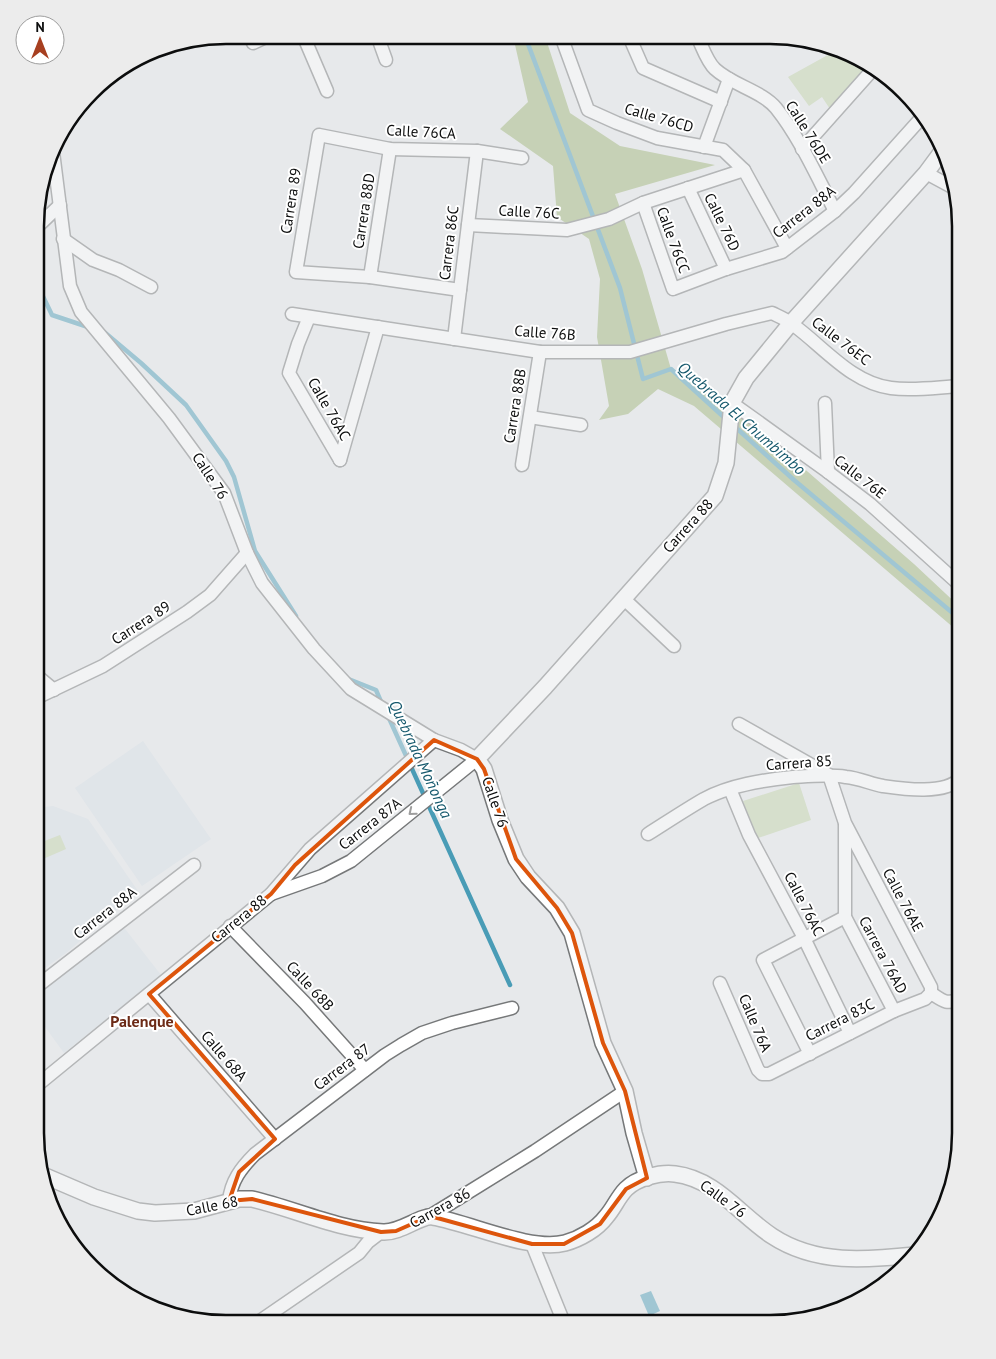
<svg xmlns="http://www.w3.org/2000/svg" width="996" height="1359" font-family="'PT Sans',sans-serif">
<rect width="100%" height="100%" fill="#e7e9eb"/>
<g fill="#d7dfe6">
<polygon points="143,741 211,839 142,886 75,788"/>
<polygon points="53,806 88,819 138,891 66,953 35,975 36,808"/>
<polygon points="122,925 161,975 64,1053 35,1013 35,995"/>
</g>
<g fill="#c0d2a6">
<polygon points="835,51 862,62 869,69 832,112 822,97 809,106 788,77"/>
<polygon points="799,783 811,820 755,839 743,801"/>
<polygon points="60,835 66,849 43,859 37,844"/>
</g>
<polygon fill="#9db476" points="513,36 545,36 570,113 620,146 715,165 615,194 642,269 671,369 709,386 914,564 961,608 961,634 694,406 658,389 628,414 599,420 609,406 597,337 600,279 589,239 557,217 553,166 500,129 528,102"/>
<polygon fill="#499cb6" points="651,1291 660,1311 649,1316 640,1295"/>
<g fill="none" stroke-linecap="round" stroke-linejoin="round">
<g stroke="#499cb6" stroke-width="4.5">
<polyline points="525,36 620,288 643,379 671,369 727,420"/>
<polyline points="37,284 52,315 88,327"/>
<polyline points="103,331 141,363 186,405 226,461 234,477 255,551 296,616"/>
<polyline points="733,425 794,480 961,620"/>
<polyline points="346,678 376,690 382,704"/>
<polyline points="388,716 510,985"/>
</g>
<defs>
<g id="minor">
<polyline points="250,35 253,43 270,35"/>
<polyline points="303,35 327,91"/>
<polyline points="377,35 386,60"/>
<polyline points="561,36 588,110 617,123 657,138 723,150 744,170 787,248"/>
<polyline points="629,36 643,68 721,102"/>
<path d="M697,36c5,10 10,26 18,33 17,16 47,22 61,39 24,30 41,69 59,103"/>
<polyline points="704,147 729,79"/>
<polyline points="802,149 875,67"/>
<polyline points="53,152 70,286 81,312 169,418 224,493 247,553 262,583 314,649 351,689 434,740 461,750 477,759 351,861 322,876 271,894"/>
<polyline points="926,173 952,187"/>
<polyline points="688,188 726,269"/>
<polyline points="643,203 673,289 726,269 782,252 835,211 854,193 924,115"/>
<polyline points="468,225 567,230 609,219 643,203 744,170"/>
<polyline points="37,227 60,205"/>
<polyline points="63,239 93,260 119,270 151,287"/>
<polyline points="370,277 390,149"/>
<polyline points="460,290 370,277 296,272 319,135 390,149 477,151 522,158"/>
<path d="M292,314l248,38h90l96,-28 46,-11c6,3 14,6 20,11 31,22 59,59 99,64 24,3 47,-1 70,-2"/>
<polyline points="309,317 298,344 289,373 340,460"/>
<polyline points="454,339 477,151"/>
<polyline points="732,403 828,472 870,504 961,586"/>
<polyline points="825,403 828,472"/>
<polyline points="530,417 581,425"/>
<polyline points="340,460 378,327"/>
<polyline points="522,465 540,352"/>
<polyline points="623,598 674,646"/>
<polyline points="36,675 54,690"/>
<polyline points="36,698 103,666 187,612 210,595 247,553"/>
<polyline points="739,724 829,775 845,823 931,987 931,993"/>
<polyline points="730,789 749,835 804,938 850,1033"/>
<polyline points="845,825 845,917 894,1011"/>
<path d="M648,834c19,-12 37,-24 56,-35 26,-14 59,-19 89,-22 17,-1 36,-3 53,0 13,1 25,7 37,9 21,3 62,9 78,-8"/>
<polyline points="230,926 305,1003 365,1070"/>
<polyline points="720,983 758,1070 762,1074 769,1074 894,1011 925,999 931,993"/>
<polyline points="35,988 194,865"/>
<path d="M931,993c12,8 15,12 30,6"/>
<polyline points="149,994 275,1139"/>
<polyline points="810,1054 763,960 845,917"/>
<polyline points="35,1087 271,894 310,849 434,740"/>
<path d="M229,1201c2,-20 12,-33 26,-47l130,-99 16,-10 21,-12 30,-10 60,-15"/>
<polyline points="430,1216 535,1151 625,1091"/>
<polyline points="532,1244 564,1323"/>
<polyline points="257,1323 359,1253 368,1242 381,1232"/>
</g>
<g id="tertiary">
<path d="M45,1176l49,21 44,14 17,2 39,-2 45,-12h13c43,10 86,31 131,33 18,1 38,-17 50,-15 37,6 97,35 132,26 15,-4 32,-14 41,-26 8,-9 12,-20 20,-28 11,-11 34,-17 49,-15 41,5 65,41 97,62 44,29 95,24 143,19"/>
<polyline points="647,1178 634,1133 625,1091 603,1043 572,933 557,908 528,877 516,859 500,820 484,769 477,759 545,687 715,496 726,463 732,403 746,378 791,323 926,173 943,150"/>
</g>
</defs>
<use href="#minor" stroke="#767879" stroke-width="15"/>
<use href="#tertiary" stroke="#767879" stroke-width="18"/>
<use href="#minor" stroke="#fff" stroke-width="12"/>
<use href="#tertiary" stroke="#fff" stroke-width="15"/>
</g>
<defs><path id="oneway-chevron" d="M-2-3.5L2.5 0L-2 3.5" fill="none" stroke-width="1.6" stroke-linecap="round" stroke-linejoin="round" transform="scale(1.25)"/></defs>
<use stroke="#9e9e9e" href="#oneway-chevron" transform="translate(412 812) rotate(141)"/>
<path d="M0 0H996V1359H0ZM434,740l43,19 7,10 32,90 41,49 15,25 31,110 22,48 22,87 -21,11 -26,35 -36,20h-32l-102,-28 -34,15 -15,1 -129,-33 -23,2 10,-29 36,-33 -126,-145 122,-100 24,-29z" fill="#e7e9eb" fill-opacity=".55" fill-rule="evenodd"/>
<path fill="none" stroke="#dd550c" stroke-width="4" stroke-linejoin="round" d="M434,740l43,19 7,10 32,90 41,49 15,25 31,110 22,48 22,87 -21,11 -26,35 -36,20h-32l-102,-28 -34,15 -15,1 -129,-33 -23,2 10,-29 36,-33 -126,-145 122,-100 24,-29z"/>
<g text-anchor="middle" stroke-width="4" stroke-linejoin="round" paint-order="stroke">
<g font-size="15" fill="#0c0d0d" stroke="#fff">
<text transform="translate(659 118) rotate(16)" y="5">Calle 76CD</text>
<text transform="translate(421 132) rotate(3)" y="5">Calle 76CA</text>
<text transform="translate(808 132) rotate(58)" y="5">Calle 76DE</text>
<text transform="translate(291 201) rotate(-81)" y="5">Carrera 89</text>
<text transform="translate(364 211) rotate(-81)" y="5">Carrera 88D</text>
<text transform="translate(529 212) rotate(3)" y="5">Calle 76C</text>
<text transform="translate(804 212) rotate(-38)" y="5">Carrera 88A</text>
<text transform="translate(722 222) rotate(64)" y="5">Calle 76D</text>
<text transform="translate(673 240) rotate(70)" y="5">Calle 76CC</text>
<text transform="translate(449 243) rotate(-83)" y="5">Carrera 86C</text>
<text transform="translate(545 333) rotate(4)" y="5">Calle 76B</text>
<text transform="translate(841 341) rotate(37)" y="5">Calle 76EC</text>
<text transform="translate(515 406) rotate(-81)" y="5">Carrera 88B</text>
<text transform="translate(329 409) rotate(60)" y="5">Calle 76AC</text>
<text transform="translate(210 476) rotate(57)" y="5">Calle 76</text>
<text transform="translate(860 477) rotate(38)" y="5">Calle 76E</text>
<text transform="translate(688 526) rotate(-48)" y="5">Carrera 88</text>
<text transform="translate(141 623) rotate(-33)" y="5">Carrera 89</text>
<text transform="translate(799 763) rotate(-4)" y="5">Carrera 85</text>
<text transform="translate(495 802) rotate(71)" y="5">Calle 76</text>
<text transform="translate(370 824) rotate(-38)" y="5">Carrera 87A</text>
<text transform="translate(903 900) rotate(62)" y="5">Calle 76AE</text>
<text transform="translate(804 904) rotate(63)" y="5">Calle 76AC</text>
<text transform="translate(105 913) rotate(-38)" y="5">Carrera 88A</text>
<text transform="translate(239 919) rotate(-39)" y="5">Carrera 88</text>
<text transform="translate(883 955) rotate(62)" y="5">Carrera 76AD</text>
<text transform="translate(310 986) rotate(47)" y="5">Calle 68B</text>
<text transform="translate(840 1020) rotate(-27)" y="5">Carrera 83C</text>
<text transform="translate(755 1023) rotate(67)" y="5">Calle 76A</text>
<text transform="translate(224 1056) rotate(49)" y="5">Calle 68A</text>
<text transform="translate(342 1067) rotate(-37)" y="5">Carrera 87</text>
<text transform="translate(723 1199) rotate(36)" y="5">Calle 76</text>
<text transform="translate(212 1206) rotate(-11)" y="5">Calle 68</text>
<text transform="translate(440 1208) rotate(-29)" y="5">Carrera 86</text>
</g>
<g font-size="16" font-style="italic" fill="#16596d" stroke="#fff">
<text transform="translate(742 418) rotate(41)" y="6">Quebrada El Chumbimbo</text>
<text transform="translate(421 759) rotate(65)" y="6">Quebrada Moñonga</text>
</g>
<g font-size="16" font-weight="bold" fill="#6c2a16" stroke="#fff">
<text x="142" y="1027">Palenque</text>
</g>
</g>
<path d="M0 0H996V1359H0ZM226 44H770A182 182 0 0 1 952 226V1133A182 182 0 0 1 770 1315H226A182 182 0 0 1 44 1133V226A182 182 0 0 1 226 44Z" fill="#ececec" fill-rule="evenodd"/>
<path fill="none" stroke="#0c0d0d" stroke-width="2.5" d="M226 44H770A182 182 0 0 1 952 226V1133A182 182 0 0 1 770 1315H226A182 182 0 0 1 44 1133V226A182 182 0 0 1 226 44Z"/>
<g transform="translate(40 40)"><circle r="24" fill="#ffffff" stroke="#9e9e9e"/>
<path d="M0-4L9 19L0 12L-9 19Z" fill="#a73f20"/>
<text y="-8" font-size="14" font-weight="bold" text-anchor="middle" fill="#0c0d0d">N</text>
</g>
</svg>
